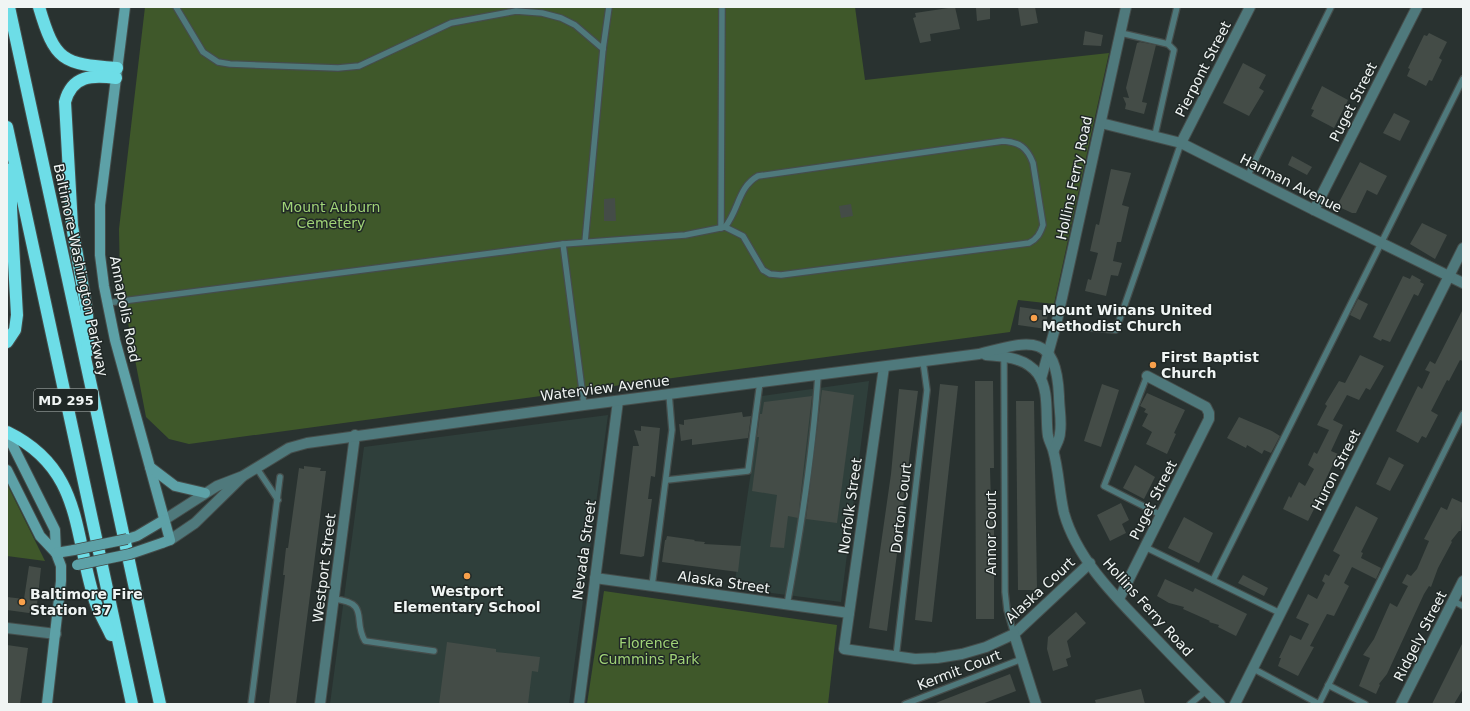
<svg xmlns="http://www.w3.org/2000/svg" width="1470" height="711" font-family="'DejaVu Sans',sans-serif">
<rect width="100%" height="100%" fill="#293230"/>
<g fill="#2f3f3b">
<polygon points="869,381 841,602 734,588 762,396"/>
<polygon points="608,415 569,704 330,704 364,447"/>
</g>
<g fill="#3f582a">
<polygon points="145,7 855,7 865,80 1109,53 1054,304 1018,300 1010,332 189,444 169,439 146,417 120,281 119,229"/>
<polygon points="7,484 45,561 7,556"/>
<polygon points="604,591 837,625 828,704 587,704"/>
</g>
<g fill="#444c47">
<polygon points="955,7 960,29 930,34 931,41 920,43 913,18 916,17 915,13"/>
<polygon points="978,7 990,7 990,19 977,21 976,8"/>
<polygon points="1018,7 1035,7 1038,23 1021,26"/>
<polygon points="1085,31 1103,35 1101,46 1083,45"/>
<polygon points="1429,33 1447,42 1439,58 1442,60 1432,81 1429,80 1426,86 1407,76 1410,69 1408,68 1424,35 1427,36"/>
<polygon points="1140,42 1156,45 1142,102 1147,103 1144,114 1125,109 1126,104 1123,97 1129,98 1126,88 1137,43"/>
<polygon points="1243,63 1266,75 1259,88 1264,91 1249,116 1223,103"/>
<polygon points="1322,86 1348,100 1334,128 1311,116 1314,110 1311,109"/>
<polygon points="1394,113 1410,121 1400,141 1383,133"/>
<polygon points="1292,156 1312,167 1307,175 1288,165"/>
<polygon points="1360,162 1387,176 1377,195 1367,190 1356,213 1352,213 1337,206"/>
<polygon points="1111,169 1131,173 1122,205 1129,207 1121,242 1117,242 1113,261 1122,263 1118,276 1111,275 1106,296 1085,291 1088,279 1091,280 1098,253 1090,251 1096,224 1099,225"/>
<polygon points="615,198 616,221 604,221 604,199"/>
<polygon points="851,204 853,216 841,218 839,206"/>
<polygon points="1422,223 1447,235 1435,259 1410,244"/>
<polygon points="1412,275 1421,280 1420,282 1424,284 1418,296 1414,294 1390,342 1382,339 1381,341 1373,337 1403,276 1410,279"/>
<polygon points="1358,299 1368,304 1360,320 1350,315"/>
<polygon points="1020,307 1048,311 1046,329 1018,325"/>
<polygon points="1463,309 1463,361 1460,360 1449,381 1447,380 1431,411 1438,415 1426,438 1422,436 1418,443 1396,431 1418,386 1422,389 1430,372 1425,370 1430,361 1435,364"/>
<polygon points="1360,355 1384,366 1370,390 1366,388 1359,400 1347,395 1333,420 1343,425 1331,451 1338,454 1322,487 1324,489 1308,521 1283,509 1289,496 1291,498 1299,482 1305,486 1314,469 1308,465 1314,452 1317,454 1329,430 1317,425 1327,406 1325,404 1339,381 1345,383"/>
<polygon points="975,381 993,381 994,468 990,468 991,503 994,503 994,619 976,619"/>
<polygon points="940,384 958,386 932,622 915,620"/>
<polygon points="1102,384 1119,390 1101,447 1084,441"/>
<polygon points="899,389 918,391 887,631 869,628 891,474"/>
<polygon points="822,390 854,395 837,523 806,519"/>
<polygon points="1147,393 1185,410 1174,433 1176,434 1167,454 1146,444 1152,432 1142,426 1148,414 1144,412 1146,409 1140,406"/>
<polygon points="812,396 798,518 788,516 784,548 770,547 777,495 752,491 759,437 757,437 760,414 762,414 764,402"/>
<polygon points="1016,401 1034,401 1037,590 1018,590"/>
<polygon points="742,412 743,417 751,416 748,438 692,445 692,439 681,441 679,424 684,425 684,420"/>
<polygon points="1239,417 1272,431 1280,436 1271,453 1264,450 1262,454 1247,445 1246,448 1227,438"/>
<polygon points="641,426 660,428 655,477 651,476 648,499 652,499 644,556 641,557 620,554 633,446 639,446 634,430 641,431"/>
<polygon points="1389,457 1404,465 1390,491 1376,484"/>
<polygon points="1135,465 1155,477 1144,499 1123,488"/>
<polygon points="304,466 321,468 320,471 326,471 296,704 269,704 285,575 283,575 286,548 288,548 299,468 304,469"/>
<polygon points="1452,498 1463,503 1461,531 1459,531 1451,541 1452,542 1438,568 1431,587 1429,586 1424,594 1387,674 1379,684 1380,685 1376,694 1359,686 1370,658 1363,655 1374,639 1390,603 1397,607 1408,586 1402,583 1407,574 1411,576 1417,569 1429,541 1424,539 1441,507 1447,510"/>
<polygon points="1121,503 1129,520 1122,524 1126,533 1110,541 1097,515"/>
<polygon points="1356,506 1378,518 1361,552 1363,553 1361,558 1381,568 1376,579 1352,567 1344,583 1349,586 1334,616 1327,614 1310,646 1314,647 1298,676 1278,666 1281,658 1279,658 1290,635 1301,640 1309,624 1296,618 1308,594 1317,599 1325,583 1322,581 1325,574 1329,576 1340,555 1333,551"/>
<polygon points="1184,517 1213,533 1199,563 1168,548"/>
<polygon points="667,536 695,540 694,541 705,542 704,544 741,546 738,572 662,562 665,540 666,540"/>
<polygon points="29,566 41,568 36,614 7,610 7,597 24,599"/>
<polygon points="1243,575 1268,588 1264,596 1238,583"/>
<polygon points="1165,579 1193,592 1195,588 1247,614 1236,636 1218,627 1219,625 1209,622 1210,621 1183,609 1184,607 1169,603 1157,596"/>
<polygon points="1076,612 1086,623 1067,641 1071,657 1066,659 1068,666 1053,671 1047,649 1048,637"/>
<polygon points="447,642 496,649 496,652 540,657 538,672 532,671 528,704 439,704"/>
<polygon points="1463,642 1463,689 1454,704 1432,704"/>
<polygon points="7,645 28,648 20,704 7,704"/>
<polygon points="1010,674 1016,691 982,704 933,704"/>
<polygon points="1141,689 1145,704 1096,704 1095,700"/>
</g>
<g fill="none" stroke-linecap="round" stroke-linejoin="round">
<defs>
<g id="service">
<polyline points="176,7 203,52 218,62 230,64 338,68 359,66 451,23 516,11 542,13 561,18 575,25 603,49"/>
<polyline points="1121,33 1168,44 1174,50 1155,135"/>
<polyline points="1168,44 1177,7"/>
<polyline points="1247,177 1331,7"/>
<polyline points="721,228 722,7"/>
<polyline points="585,242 603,49 609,7"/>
<polyline points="563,244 584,405"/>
<path d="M107,303l456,-59 122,-9 40,-8 18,9 20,34 7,4 11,1 248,-32c8,-4 11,-9 14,-18l-10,-62c-6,-16 -14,-21 -30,-22l-245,35c-20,11 -19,34 -33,51"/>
<polyline points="1056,325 1116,330 1181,143"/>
<polyline points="1004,357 1005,592 1007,610 1014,634"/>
<polyline points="1147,376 1104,486 1161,515"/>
<polyline points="256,467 278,500"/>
<polyline points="667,480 748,471 760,382"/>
<polyline points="1145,547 1280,613"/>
<polyline points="1213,580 1463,79"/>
<polyline points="652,586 672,430 669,394"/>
<path d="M334,599c37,4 18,21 31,42l69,10"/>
<polyline points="1453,601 1463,606"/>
<path d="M787,605c14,-76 26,-153 31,-230"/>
<polyline points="896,657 927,390 923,361"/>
<polyline points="1252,668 1319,704"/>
<polyline points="1328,685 1365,704"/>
<polyline points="251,704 280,477"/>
<polyline points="905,704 1022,659"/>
<polyline points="1190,704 1206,691"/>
<polyline points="1319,704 1463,414"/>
</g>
<g id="minor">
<polyline points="1101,123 1181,143 1314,210 1463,283"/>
<polyline points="1181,143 1250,7"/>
<polyline points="1314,210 1417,7"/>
<polyline points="884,367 844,649 915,659 937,658 962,654 986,647 1014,634 1090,563"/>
<polyline points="595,578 849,613"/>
<polyline points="1119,599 1209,419 1209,413 1206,407 1147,376"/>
<polyline points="7,628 56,634"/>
<polyline points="1014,634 1036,704"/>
<polyline points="320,704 355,435"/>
<polyline points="579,704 618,401"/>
<polyline points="1235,704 1463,248"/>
<polyline points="1401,704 1463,581"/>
</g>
<g id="tertiary">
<path d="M986,355c19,2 39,2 52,19 12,17 7,43 10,62 1,5 4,10 5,14 6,21 6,42 11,63 14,50 58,90 92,126 21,22 42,44 64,65"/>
<polyline points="1041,379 1056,325 1126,7"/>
<path d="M164,520l53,-34 26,-10 46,-28 18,-5 277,-38 395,-51c50,-13 77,-23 80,42 0,12 3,25 1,37 0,6 -4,12 -6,17"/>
<polyline points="170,540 195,523 242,477"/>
</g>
<g id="secondary">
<polyline points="125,7 100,205 100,255 104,286 115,340 170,540 162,543"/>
<polyline points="7,434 55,530 56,553 61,566 61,581 47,704"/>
<polyline points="150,467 175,486 205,493"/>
<polyline points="7,470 40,536 56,553"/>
<polyline points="127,539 137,536 164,520"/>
<polyline points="56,553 74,550"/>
</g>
<g id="motorway">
<polyline points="9,7 160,704"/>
<path d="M39,7c16,54 23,57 78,61"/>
<polyline points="7,127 132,704"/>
<polyline points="7,342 15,330 17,315 11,208 11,169"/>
<path d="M88,351l-1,-40 -15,-85 -7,-124c7,-27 27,-27 51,-24"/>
<path d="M7,432c76,37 66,101 88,169 4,12 11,23 16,34"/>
</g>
</defs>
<use href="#service" stroke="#454d4b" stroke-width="8"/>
<use href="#minor" stroke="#454d4b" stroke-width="12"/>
<use href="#tertiary" stroke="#454d4b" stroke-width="12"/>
<use href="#secondary" stroke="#454d4b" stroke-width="12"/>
<use href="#motorway" stroke="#454d4b" stroke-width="14"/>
<use href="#service" stroke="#4f797c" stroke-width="5.5"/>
<use href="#minor" stroke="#4f797c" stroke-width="10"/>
<use href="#tertiary" stroke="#4f797c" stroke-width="10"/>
<use href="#secondary" stroke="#5da1a7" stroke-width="10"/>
<use href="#motorway" stroke="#6ddde7" stroke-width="12"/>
<defs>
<g id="secondary-bridge">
<polyline points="74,550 127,539"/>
<polyline points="77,565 130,554 162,543"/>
</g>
</defs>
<use href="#secondary-bridge" stroke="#454d4b" stroke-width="12" stroke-linecap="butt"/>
<use href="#secondary-bridge" stroke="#5da1a7" stroke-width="10"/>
</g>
<g fill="#f8a04b" stroke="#202826" stroke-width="1.5">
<circle cx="1034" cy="318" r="4"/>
<circle cx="1153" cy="365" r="4"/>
<circle cx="467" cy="576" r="4"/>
<circle cx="22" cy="602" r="4"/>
</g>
<g text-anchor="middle" stroke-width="3" stroke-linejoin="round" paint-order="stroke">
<rect fill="#202826" stroke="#b2b8b6" stroke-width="1" x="34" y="389" width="64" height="22" rx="3"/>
<g font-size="13" font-weight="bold" fill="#f0f5f4">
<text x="66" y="405">MD 295</text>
</g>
<g font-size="14" fill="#f0f5f4" stroke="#202826">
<text transform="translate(1203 69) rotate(-63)" y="5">Pierpont Street</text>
<text transform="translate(1353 102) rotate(-63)" y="5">Puget Street</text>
<text transform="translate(1074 178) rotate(-78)" y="5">Hollins Ferry Road</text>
<text transform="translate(1291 183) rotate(27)" y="5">Harman Avenue</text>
<text transform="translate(81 270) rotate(78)" y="5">Baltimore-Washington Parkway</text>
<text transform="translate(125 309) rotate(79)" y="5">Annapolis Road</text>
<text transform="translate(605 388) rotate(-7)" y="5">Waterview Avenue</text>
<text transform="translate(1336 470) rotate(-63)" y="5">Huron Street</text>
<text transform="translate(1153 500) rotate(-63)" y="5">Puget Street</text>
<text transform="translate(850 506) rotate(-82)" y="5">Norfolk Street</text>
<text transform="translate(901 508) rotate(-83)" y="5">Dorton Court</text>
<text transform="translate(991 533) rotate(-90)" y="5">Annor Court</text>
<text transform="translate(584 550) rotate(-82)" y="5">Nevada Street</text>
<text transform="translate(324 568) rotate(-83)" y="5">Westport Street</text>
<text transform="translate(724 582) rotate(8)" y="5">Alaska Street</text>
<text transform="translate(1040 590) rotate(-43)" y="5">Alaska Court</text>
<text transform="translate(1148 607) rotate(48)" y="5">Hollins Ferry Road</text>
<text transform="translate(1420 636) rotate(-63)" y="5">Ridgely Street</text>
<text transform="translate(959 670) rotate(-21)" y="5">Kermit Court</text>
</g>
<g font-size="14" fill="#a0d377" stroke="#202826">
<text x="331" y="212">Mount Auburn<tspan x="331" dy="16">Cemetery</tspan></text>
<text x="649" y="648">Florence<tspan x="649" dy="16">Cummins Park</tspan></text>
</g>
<g font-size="14" font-weight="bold" fill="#f0f5f4" stroke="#202826" text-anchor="start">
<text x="1042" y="315">Mount Winans United<tspan x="1042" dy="16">Methodist Church</tspan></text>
<text x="1161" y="362">First Baptist<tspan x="1161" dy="16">Church</tspan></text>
<text x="467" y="596" text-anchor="middle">Westport<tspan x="467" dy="16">Elementary School</tspan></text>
<text x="30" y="599">Baltimore Fire<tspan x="30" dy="16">Station 37</tspan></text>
</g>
</g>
<rect width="1470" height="711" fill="none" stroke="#f0f5f4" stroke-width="16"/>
</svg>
